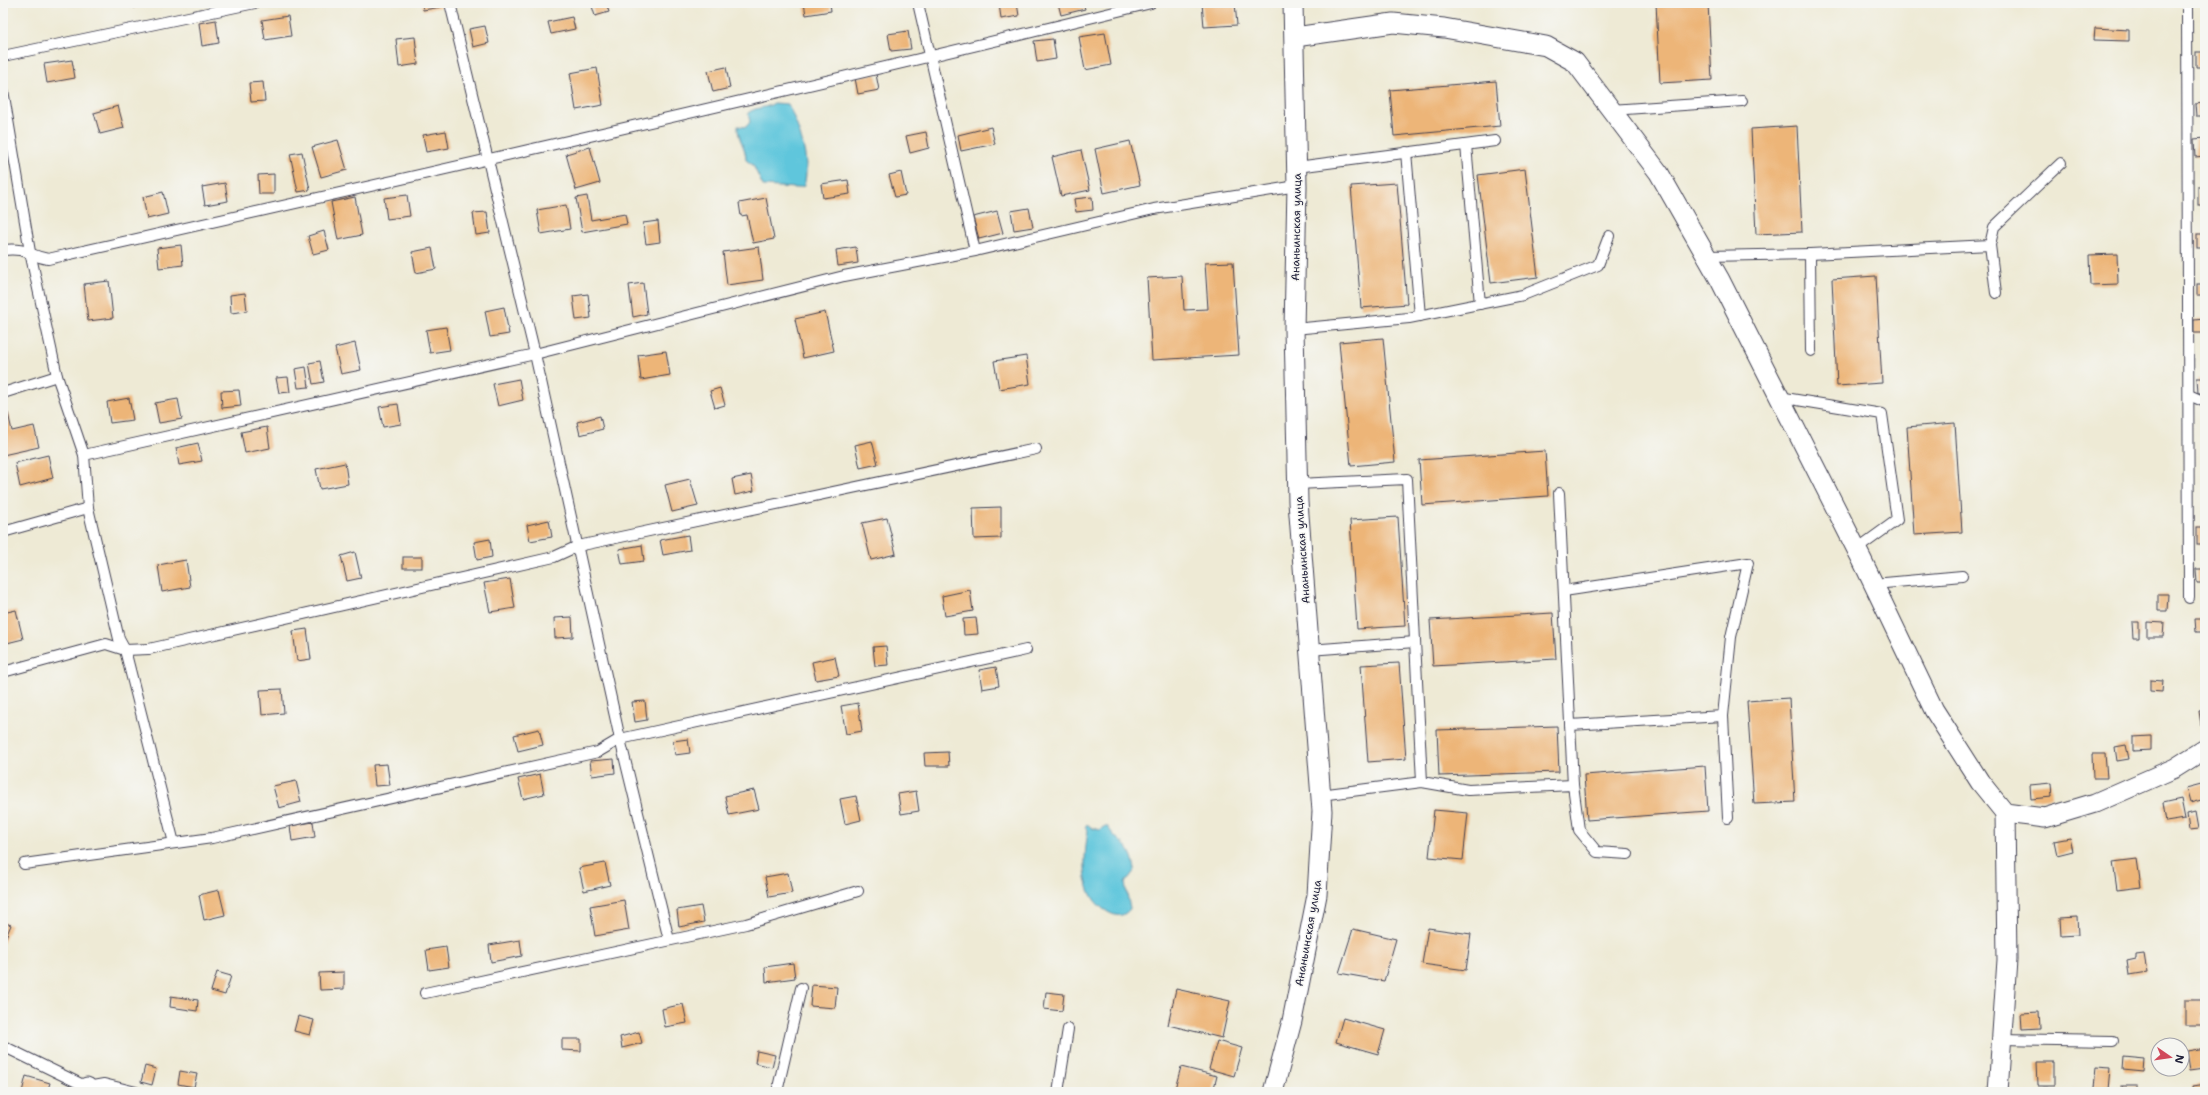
<svg xmlns="http://www.w3.org/2000/svg" width="2208" height="1095" font-family="'Shantell Sans',sans-serif">
<rect width="100%" height="100%" fill="#f6f6f2"/>
<filter id="ink" filterUnits="userSpaceOnUse"><feTurbulence type="fractalNoise" baseFrequency=".025" numOctaves="2"/><feDisplacementMap in="SourceGraphic" scale="8" xChannelSelector="R" yChannelSelector="G"/><feConvolveMatrix kernelMatrix="1 2 1 2 8 2 1 2 1" color-interpolation-filters="sRGB"/></filter>
<filter id="wash" filterUnits="userSpaceOnUse"><feTurbulence type="fractalNoise" baseFrequency=".012" numOctaves="4" result="noise"/><feDisplacementMap in="SourceGraphic" scale="16" xChannelSelector="R" yChannelSelector="G"/><feGaussianBlur stdDeviation="0.9" result="paint"/><feColorMatrix in="noise" values="0 0 0 0 0 0 0 0 0 0 0 0 0 0 0 0 0 1.4 0 .05"/><feComposite in="paint" operator="in"/></filter>
<g filter="url(#wash)">
<rect width="100%" height="100%" fill="#eeead5"/>
<g fill="#5fc6dc" stroke="#40748c">
<path d="M774,103l14,1c11,24 23,56 16,82l-8,2 -33,-2 -10,-21 -7,-5c0,-14 -9,-21 -8,-34l8,1 4,-5 -2,-9c9,-7 18,-4 26,-10z"/>
<path d="M1087,824l5,4 8,2 3,-3h5c12,20 23,14 27,43l-10,13 5,26c-7,8 -13,8 -22,3 -29,-16 -24,-54 -20,-82l-3,-3z"/>
</g>
<g id="blocks">
<g fill="#edb578">
<polygon points="133,3 150,3 134,8"/>
<polygon points="422,3 440,3 441,7 423,10"/>
<polygon points="591,3 606,3 609,12 595,16"/>
<polygon points="804,3 830,3 831,11 806,15"/>
<polygon points="999,3 1017,3 1019,16 1001,19"/>
<polygon points="1058,3 1083,3 1085,9 1061,15"/>
<polygon points="1202,3 1235,3 1237,25 1204,27"/>
<polygon points="1656,3 1708,3 1712,80 1660,83"/>
<polygon points="288,16 291,36 265,40 262,20"/>
<polygon points="572,17 575,29 551,34 548,22"/>
<polygon points="216,20 219,43 202,46 199,23"/>
<polygon points="485,26 489,43 473,47 469,29"/>
<polygon points="2095,28 2129,30 2129,41 2094,40"/>
<polygon points="908,31 911,49 891,51 888,34"/>
<polygon points="1105,33 1111,65 1085,70 1079,37"/>
<polygon points="415,37 418,64 399,67 396,39"/>
<polygon points="1053,39 1056,59 1037,62 1034,41"/>
<rect x="2196" y="52" width="9" height="15"/>
<polygon points="72,60 75,78 47,83 44,64"/>
<polygon points="726,67 730,88 713,92 708,71"/>
<polygon points="597,68 603,105 576,110 570,73"/>
<polygon points="876,74 879,90 858,94 855,78"/>
<polygon points="1496,81 1500,126 1394,136 1390,90"/>
<polygon points="263,82 265,101 251,102 249,83"/>
<polygon points="2205,103 2205,116 2196,116 2195,104"/>
<polygon points="118,106 124,128 100,134 94,113"/>
<polygon points="1797,126 1802,232 1756,234 1751,129"/>
<polygon points="991,127 995,144 961,151 958,135"/>
<polygon points="446,131 449,148 426,152 423,135"/>
<polygon points="926,132 929,148 910,153 906,136"/>
<polygon points="2205,138 2205,156 2195,157 2194,139"/>
<polygon points="338,140 347,170 321,177 312,147"/>
<polygon points="1130,141 1140,185 1104,193 1095,149"/>
<polygon points="590,147 600,183 576,190 566,154"/>
<polygon points="1081,150 1090,190 1061,196 1052,157"/>
<polygon points="302,152 310,190 298,192 290,154"/>
<polygon points="1525,169 1538,277 1491,283 1478,175"/>
<polygon points="901,172 906,195 895,197 889,175"/>
<polygon points="274,174 274,194 259,194 258,175"/>
<polygon points="848,180 850,194 823,198 821,184"/>
<polygon points="225,183 228,201 205,205 202,187"/>
<polygon points="1397,183 1407,304 1361,308 1351,186"/>
<rect x="2198" y="187" width="7" height="18"/>
<polygon points="163,192 168,214 147,219 143,197"/>
<polygon points="407,195 410,216 387,219 384,198"/>
<polygon points="587,196 591,220 625,214 627,224 582,232 576,198"/>
<polygon points="355,197 362,235 338,240 331,202"/>
<polygon points="1092,197 1093,210 1076,212 1074,199"/>
<polygon points="766,198 774,239 753,243 747,215 741,216 739,203"/>
<polygon points="566,205 570,229 541,234 537,210"/>
<polygon points="1029,208 1033,227 1014,230 1011,211"/>
<polygon points="997,211 1003,233 979,239 973,217"/>
<polygon points="487,212 490,233 476,235 473,213"/>
<polygon points="658,221 660,242 646,244 643,223"/>
<polygon points="324,231 329,250 313,254 308,236"/>
<rect x="2197" y="234" width="8" height="14"/>
<polygon points="181,245 183,265 159,268 157,248"/>
<polygon points="759,247 763,280 727,285 723,252"/>
<polygon points="856,247 858,263 838,266 836,250"/>
<polygon points="432,248 436,269 416,273 412,252"/>
<polygon points="2117,254 2118,284 2090,285 2089,255"/>
<polygon points="1233,262 1239,355 1152,360 1147,278 1182,276 1184,310 1208,309 1205,263"/>
<polygon points="1876,276 1882,383 1837,386 1832,279"/>
<polygon points="109,281 113,318 88,321 84,284"/>
<polygon points="643,283 647,314 633,317 629,285"/>
<rect x="2197" y="284" width="8" height="11"/>
<polygon points="245,293 247,311 231,313 230,295"/>
<polygon points="588,294 591,318 576,320 573,296"/>
<polygon points="504,307 509,334 490,337 485,311"/>
<polygon points="825,312 834,351 803,358 795,319"/>
<polygon points="2205,319 2205,333 2194,333 2194,320"/>
<polygon points="446,327 450,350 430,353 426,330"/>
<polygon points="1383,338 1395,462 1351,466 1339,342"/>
<polygon points="355,343 361,370 341,374 335,348"/>
<polygon points="666,351 670,375 641,380 638,355"/>
<polygon points="1026,356 1030,384 999,389 994,361"/>
<polygon points="320,361 324,382 313,384 309,363"/>
<polygon points="306,367 309,387 298,388 295,369"/>
<polygon points="288,377 290,392 279,393 276,378"/>
<polygon points="2197,378 2205,378 2205,393 2198,393"/>
<polygon points="519,379 523,400 498,406 493,384"/>
<polygon points="720,388 725,405 715,408 710,391"/>
<polygon points="239,390 241,406 222,408 221,391"/>
<polygon points="129,398 133,420 110,423 107,402"/>
<polygon points="178,399 182,419 159,423 155,403"/>
<polygon points="398,404 401,424 383,427 379,407"/>
<polygon points="8,413 12,431 34,426 39,447 3,455 3,414"/>
<polygon points="600,416 603,429 580,435 577,422"/>
<polygon points="1955,423 1962,532 1914,535 1907,427"/>
<polygon points="267,427 270,448 245,453 241,432"/>
<polygon points="872,441 878,464 860,468 855,445"/>
<polygon points="198,443 202,461 179,465 176,448"/>
<polygon points="1545,451 1548,496 1422,505 1419,460"/>
<polygon points="48,455 53,478 20,487 15,463"/>
<polygon points="345,463 348,484 320,489 316,469"/>
<polygon points="751,475 754,491 735,495 732,479"/>
<polygon points="690,479 698,506 672,512 665,485"/>
<polygon points="1001,507 1001,538 974,539 973,508"/>
<polygon points="1398,517 1405,626 1357,629 1350,520"/>
<polygon points="887,518 896,554 871,560 862,523"/>
<polygon points="549,520 552,537 530,541 527,525"/>
<rect x="2197" y="527" width="8" height="17"/>
<polygon points="688,535 690,550 663,555 660,540"/>
<polygon points="490,539 492,557 477,560 474,542"/>
<polygon points="642,545 644,561 622,564 619,549"/>
<polygon points="355,552 361,578 347,581 341,556"/>
<rect x="403" y="557" width="19" height="11"/>
<polygon points="186,560 190,587 162,592 158,565"/>
<polygon points="2196,569 2205,569 2205,583 2197,583"/>
<polygon points="510,579 515,608 490,612 484,583"/>
<polygon points="970,590 973,611 945,616 942,596"/>
<polygon points="2158,594 2168,594 2167,611 2158,611"/>
<polygon points="16,610 23,639 3,644 3,613"/>
<polygon points="1553,613 1556,659 1433,666 1430,620"/>
<polygon points="572,617 573,637 555,638 554,618"/>
<polygon points="976,618 978,634 964,635 963,619"/>
<polygon points="2195,619 2205,619 2205,632 2196,632"/>
<polygon points="2132,622 2139,622 2139,638 2133,638"/>
<polygon points="2147,622 2164,623 2163,637 2147,637"/>
<polygon points="307,629 311,659 297,661 293,631"/>
<polygon points="886,646 888,665 875,666 873,647"/>
<polygon points="835,657 839,676 816,680 812,662"/>
<polygon points="1399,663 1406,759 1368,762 1361,665"/>
<polygon points="996,667 999,686 982,689 979,670"/>
<polygon points="2150,680 2163,681 2162,692 2150,691"/>
<polygon points="282,689 284,713 262,715 260,690"/>
<polygon points="1789,698 1795,802 1754,804 1747,701"/>
<polygon points="645,701 647,720 635,722 632,702"/>
<polygon points="858,703 862,731 846,734 841,706"/>
<polygon points="2205,710 2205,725 2201,725 2199,711"/>
<polygon points="1557,726 1559,772 1439,776 1437,730"/>
<polygon points="539,729 543,745 518,751 514,735"/>
<polygon points="2151,736 2151,750 2133,751 2133,737"/>
<polygon points="688,739 690,753 675,755 673,741"/>
<polygon points="2126,745 2129,759 2117,761 2115,747"/>
<polygon points="948,752 949,766 925,766 924,753"/>
<polygon points="2092,754 2105,754 2107,778 2093,778"/>
<polygon points="614,759 615,773 592,776 590,761"/>
<polygon points="387,764 390,785 375,786 373,765"/>
<polygon points="1705,766 1708,811 1587,820 1584,775"/>
<polygon points="540,774 544,794 523,799 518,779"/>
<polygon points="296,781 301,802 279,808 273,786"/>
<polygon points="2051,783 2052,797 2031,799 2030,785"/>
<polygon points="2205,783 2205,799 2190,803 2186,788"/>
<polygon points="754,790 759,809 729,815 725,796"/>
<polygon points="916,791 919,811 901,814 898,794"/>
<polygon points="856,796 861,820 845,824 840,799"/>
<polygon points="2181,799 2185,819 2166,822 2163,803"/>
<polygon points="1434,810 1468,813 1463,860 1429,857"/>
<polygon points="2195,812 2198,829 2189,830 2187,814"/>
<polygon points="313,822 315,837 292,841 290,826"/>
<polygon points="2070,838 2073,851 2057,855 2054,841"/>
<polygon points="2137,859 2141,887 2117,890 2113,862"/>
<polygon points="605,863 610,885 584,891 579,868"/>
<polygon points="788,873 792,893 769,897 765,877"/>
<polygon points="219,890 225,915 204,920 199,895"/>
<polygon points="624,900 629,930 595,936 590,906"/>
<polygon points="701,906 704,922 679,927 677,910"/>
<polygon points="2077,917 2078,935 2061,936 2060,918"/>
<polygon points="3,922 11,925 3,944"/>
<polygon points="1428,928 1471,934 1466,970 1422,964"/>
<polygon points="1353,929 1396,939 1384,981 1339,973"/>
<polygon points="520,940 522,956 491,962 489,945"/>
<polygon points="446,947 449,967 429,970 426,950"/>
<polygon points="2144,954 2147,972 2129,975 2127,961 2136,959 2136,955"/>
<polygon points="793,963 795,978 766,982 765,967"/>
<polygon points="217,972 231,976 225,995 211,991"/>
<polygon points="344,972 344,989 320,990 319,973"/>
<polygon points="812,985 837,987 835,1008 810,1006"/>
<polygon points="1176,989 1230,1001 1222,1038 1168,1025"/>
<polygon points="1046,992 1064,994 1062,1011 1044,1009"/>
<polygon points="171,996 198,1000 197,1011 170,1007"/>
<rect x="2185" y="1000" width="17" height="25"/>
<polygon points="683,1004 687,1023 665,1027 662,1009"/>
<polygon points="2039,1012 2040,1028 2022,1029 2021,1013"/>
<polygon points="298,1016 314,1020 310,1035 294,1031"/>
<polygon points="1343,1018 1385,1030 1378,1054 1336,1042"/>
<polygon points="639,1032 642,1043 622,1048 620,1037"/>
<polygon points="562,1039 581,1039 581,1051 562,1050"/>
<polygon points="1217,1041 1242,1048 1234,1076 1209,1069"/>
<polygon points="2205,1048 2205,1068 2190,1070 2187,1051"/>
<polygon points="757,1051 775,1055 772,1067 755,1063"/>
<polygon points="2124,1057 2145,1059 2144,1072 2123,1070"/>
<polygon points="2037,1062 2054,1062 2054,1085 2038,1085"/>
<polygon points="145,1066 156,1069 152,1085 141,1082"/>
<polygon points="2096,1066 2111,1067 2109,1089 2094,1088"/>
<polygon points="1181,1067 1217,1076 1213,1092 1174,1092"/>
<polygon points="180,1071 197,1074 194,1087 178,1084"/>
<polygon points="26,1076 50,1083 47,1092 22,1092"/>
<polygon points="2205,1084 2205,1092 2193,1092 2192,1086"/>
<rect x="2121" y="1086" width="15" height="6"/>
</g>
</g>
</g>
<g filter="url(#ink)">
<use href="#blocks" fill-opacity="0" stroke="#414052" stroke-width="1"/>
<g fill="none" stroke-linecap="round" stroke-linejoin="round">
<defs>
<g id="lane">
<polyline points="450,3 535,354 620,739 669,940"/>
<polyline points="918,3 975,251"/>
<polyline points="2187,3 2189,598"/>
<polyline points="3,56 255,3"/>
<polyline points="3,90 30,252 57,376 84,455 88,508 119,639 125,650 174,843"/>
<polyline points="1611,110 1742,101"/>
<polyline points="1466,145 1480,304"/>
<polyline points="1406,152 1420,316"/>
<polyline points="1297,167 1495,141"/>
<polyline points="1990,245 1996,293"/>
<path d="M3,250c24,-3 26,6 45,9 368,-83 736,-166 1103,-256"/>
<polyline points="1810,254 1990,245 1994,227 2061,163"/>
<polyline points="1706,256 1810,254 1811,351"/>
<polyline points="1294,329 1409,318 1523,295 1598,265 1609,236"/>
<polyline points="3,393 57,376"/>
<polyline points="2189,395 2205,402"/>
<polyline points="1779,397 1882,414 1897,520 1857,549"/>
<polyline points="84,455 535,354 844,276 975,251 1154,209 1297,186"/>
<polyline points="1297,484 1407,479 1422,782"/>
<polyline points="1559,493 1573,785"/>
<polyline points="3,532 88,508"/>
<polyline points="1874,584 1962,576"/>
<polyline points="1564,591 1748,563 1731,637 1723,716 1728,818"/>
<polyline points="1309,650 1415,642"/>
<polyline points="3,672 106,644 125,650 149,649 554,557 578,546 1036,449"/>
<polyline points="1570,725 1723,716"/>
<polyline points="1320,795 1422,782 1468,790 1573,785 1579,830 1597,852 1628,854"/>
<polyline points="24,864 212,838 598,752 620,739 1026,650"/>
<polyline points="425,993 746,924 858,891"/>
<polyline points="2002,1039 2113,1041"/>
<polyline points="3,1046 87,1087 104,1084 136,1092"/>
<polyline points="777,1092 801,988"/>
<polyline points="1058,1092 1068,1029"/>
</g>
<g id="street">
<polyline points="1295,37 1393,23 1444,28 1546,46 1575,62 1659,173 1720,280 1862,560 1934,710 1980,782 2005,813 2045,818 2095,803 2175,768 2205,749"/>
<polyline points="86,1092 87,1087"/>
<polyline points="1273,1092 1292,1021 1317,895 1322,811 1298,502 1294,329 1297,186 1293,3"/>
<polyline points="1998,1092 2007,960 2005,813"/>
</g>
</defs>
<use href="#lane" stroke="#414052" stroke-width="12"/>
<use href="#street" stroke="#414052" stroke-width="21"/>
<use href="#lane" stroke="#fff" stroke-width="10"/>
<use href="#street" stroke="#fff" stroke-width="19"/>
</g>
</g>
<g text-anchor="middle" stroke-width="3" stroke-linejoin="round" paint-order="stroke">
<g font-size="11" fill="#22223b" stroke="#f6f6f2">
<text transform="translate(1296 227) rotate(-89)" y="4">Ананьинская улица</text>
<text transform="translate(1302 550) rotate(-94)" y="4">Ананьинская улица</text>
<text transform="translate(1308 933) rotate(-80)" y="4">Ананьинская улица</text>
</g>
</g>
<rect width="2208" height="1095" fill="none" stroke="#f6f6f2" stroke-width="16"/>
<g transform="translate(2170 1057) rotate(103)"><circle r="19" fill="#f6f6f2" stroke="#a1a1a9"/>
<path d="M0-3L7 15L0 10L-7 15Z" fill="#d1495b"/>
<text y="-6" font-size="11" font-weight="bold" text-anchor="middle" fill="#22223b">N</text>
</g>
</svg>
